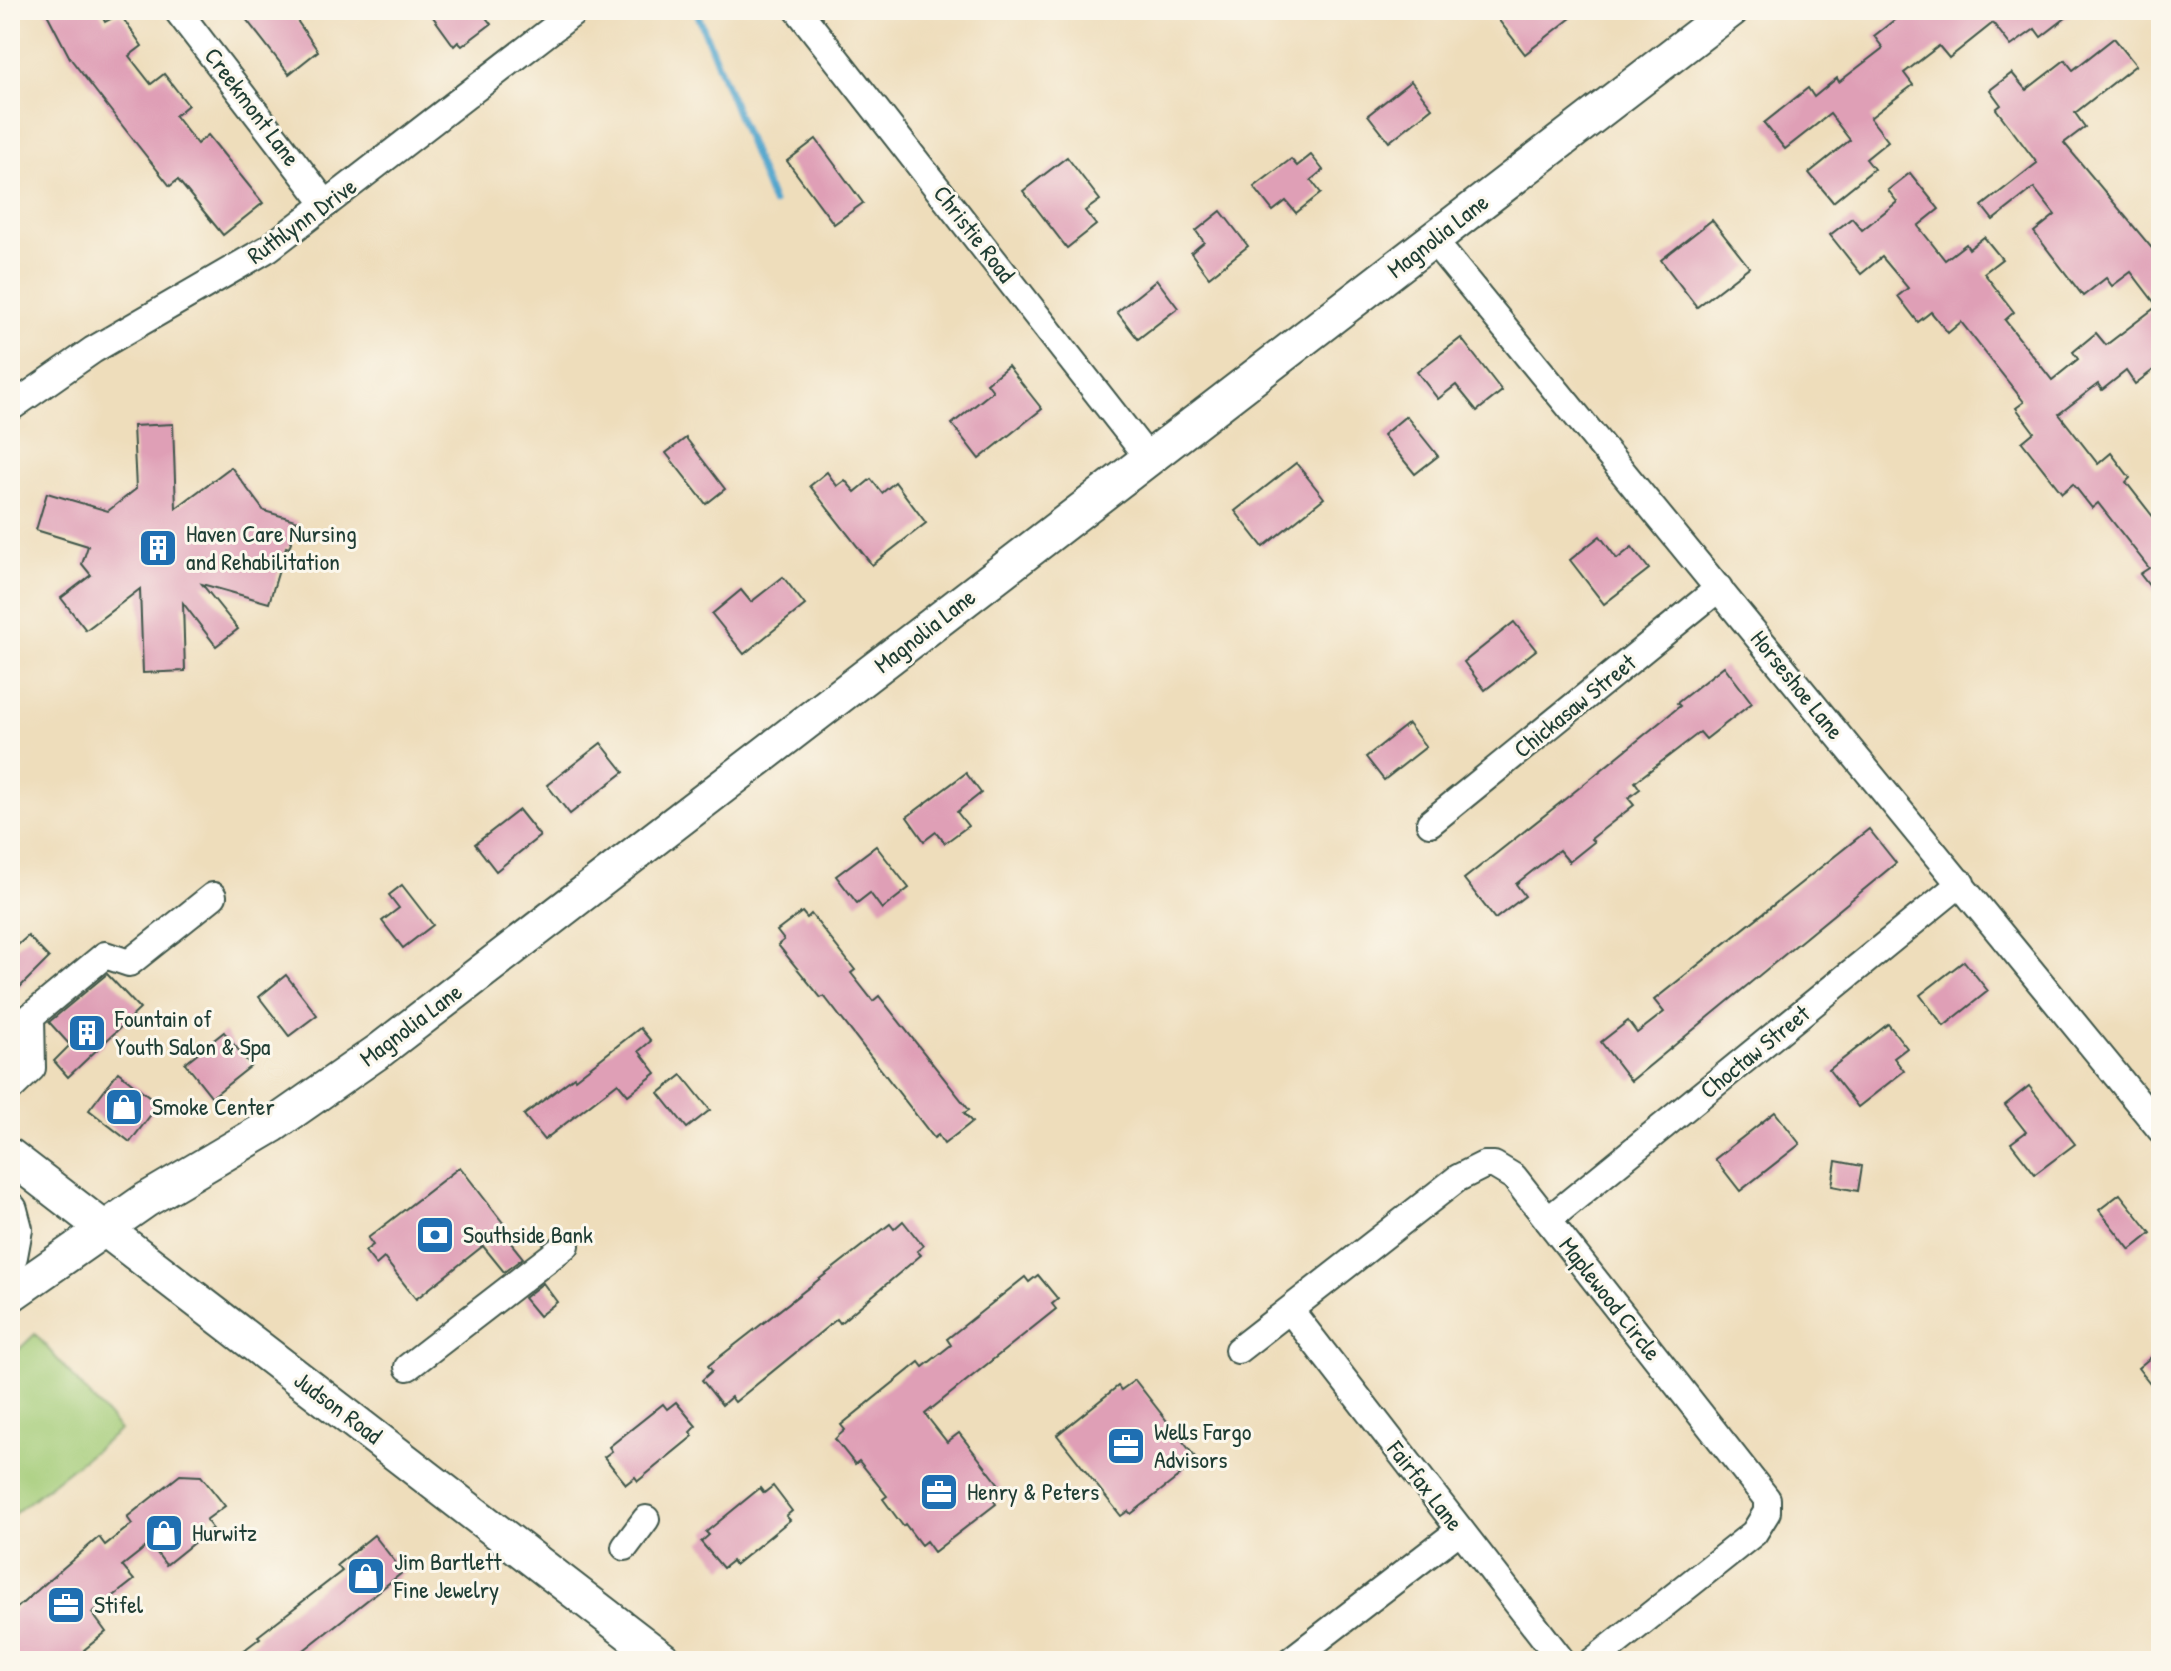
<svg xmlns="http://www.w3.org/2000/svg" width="2171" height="1671" font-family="'Patrick Hand',sans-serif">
<rect width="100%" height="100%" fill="#fbf7ec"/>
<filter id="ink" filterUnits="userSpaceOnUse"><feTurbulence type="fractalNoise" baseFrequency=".0125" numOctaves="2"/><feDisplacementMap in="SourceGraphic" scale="16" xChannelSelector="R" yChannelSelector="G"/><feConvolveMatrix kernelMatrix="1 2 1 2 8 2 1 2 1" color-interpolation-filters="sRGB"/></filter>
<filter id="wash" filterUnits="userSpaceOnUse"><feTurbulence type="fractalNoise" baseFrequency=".006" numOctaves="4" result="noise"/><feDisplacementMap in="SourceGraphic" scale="32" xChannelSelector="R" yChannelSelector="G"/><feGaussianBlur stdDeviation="1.8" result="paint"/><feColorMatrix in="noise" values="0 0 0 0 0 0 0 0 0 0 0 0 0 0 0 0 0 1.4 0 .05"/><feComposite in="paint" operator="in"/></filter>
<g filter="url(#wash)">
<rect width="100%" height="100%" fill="#edb"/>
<polygon fill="#a2cb76" stroke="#608455" stroke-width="2" points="35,1334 120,1430 10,1517 10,1358"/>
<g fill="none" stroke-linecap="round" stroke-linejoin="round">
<polyline stroke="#50a4cc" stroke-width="7" points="696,10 773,203"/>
</g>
<g id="blocks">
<g fill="#df9fb6">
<polygon points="45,10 99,10 105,22 120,14 142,46 129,56 151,84 164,74 188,105 175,116 197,144 208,135 263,203 223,235 178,180 170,186 128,133 70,58"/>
<polygon points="239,10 286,10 294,20 296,19 318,51 289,74"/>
<polygon points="428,10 480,10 491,24 462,46 458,42 454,46"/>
<polygon points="1491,10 1581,10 1525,54"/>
<polygon points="1907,10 1913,10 1919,18 1930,10 2076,10 2041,37 2035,29 2011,46 1993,23 1949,58 1939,46 1904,73 1913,85 1870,118 1888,141 1866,159 1874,169 1833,202 1809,173 1850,140 1830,114 1785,149 1764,123 1808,88 1814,97 1837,78 1839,82 1883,48 1874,36"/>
<polygon points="2114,38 2136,65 2075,113 2085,127 2064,143 2161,259 2161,364 2135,384 2126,371 2102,390 2098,384 2059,414 2098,464 2111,453 2130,478 2126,482 2161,527 2161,601 2140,574 2149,568 2098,503 2092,508 2073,484 2062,493 2022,442 2034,432 2016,408 2024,402 1961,322 1948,333 1931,312 1918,322 1898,296 1908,288 1882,257 1861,274 1830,235 1852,218 1862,230 1897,202 1888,190 1910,173 1939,209 1918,226 1945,260 1966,244 1969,249 1984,237 2002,259 1984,273 2014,312 2005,320 2052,380 2078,359 2073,352 2096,333 2106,345 2157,306 2131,272 2112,286 2106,278 2083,296 2034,232 2055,215 2034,188 1993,220 1982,206 2037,163 1996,109 2001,105 1990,90 2012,73 2026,90 2065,60 2073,70"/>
<polygon points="1411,81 1432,108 1389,142 1368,115"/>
<polygon points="816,139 863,203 834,224 787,161"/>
<polygon points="1311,155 1323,170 1311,180 1321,193 1296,213 1286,201 1273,211 1254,187 1291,159 1297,166"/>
<polygon points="1067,157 1100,200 1085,211 1096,225 1067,248 1023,191"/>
<polygon points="1221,211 1248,246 1209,277 1191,253 1204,242 1196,231"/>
<polygon points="1712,220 1749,267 1697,307 1661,260"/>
<polygon points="1157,280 1178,308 1138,339 1117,312"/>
<polygon points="1461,338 1502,391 1477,411 1456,385 1438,399 1417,372"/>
<polygon points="1008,366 1042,409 979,459 952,424 993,391 987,383"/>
<polygon points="1406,416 1438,456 1415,474 1383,435"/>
<polygon points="173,424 176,508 231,467 264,511 298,521 289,548 286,547 269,603 202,584 238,629 216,646 183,603 185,671 143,673 140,589 86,630 61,598 91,575 82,564 88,546 36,530 47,493 108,511 136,489 133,426"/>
<polygon points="686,438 725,489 706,504 666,453"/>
<polygon points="1296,463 1324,498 1263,547 1235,511"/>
<polygon points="827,472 837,486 845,480 855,492 871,479 882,493 895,482 926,523 872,565 810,486"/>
<polygon points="1600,536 1617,559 1632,547 1649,569 1604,604 1570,560"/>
<polygon points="783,577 805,605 744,654 712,614 741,590 751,602"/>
<polygon points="1514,622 1536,650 1485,690 1464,662"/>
<polygon points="1724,666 1752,703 1706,739 1700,732 1635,782 1640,789 1628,798 1634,805 1591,839 1594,842 1569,862 1559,850 1516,884 1525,896 1495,919 1464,879 1579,788 1680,706 1677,703"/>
<polygon points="1408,724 1426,747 1384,780 1366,757"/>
<polygon points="601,743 624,772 570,814 547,785"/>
<polygon points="966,773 981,793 957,812 968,826 945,843 936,832 924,841 907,817"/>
<polygon points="519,810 540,836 496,871 475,844"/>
<polygon points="1869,829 1896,863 1631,1081 1601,1042 1628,1021 1637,1033 1664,1012 1654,1000"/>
<polygon points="876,846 909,888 882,909 870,893 857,903 836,876"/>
<polygon points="402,885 433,925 403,948 382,921 399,908 389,895"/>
<polygon points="802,912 807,918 811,914 855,970 851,973 873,1001 879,996 969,1110 964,1113 972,1122 944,1144 938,1135 934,1138 824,996 821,998 778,945 784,940 777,931"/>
<polygon points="28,936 49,958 10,997 10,952"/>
<polygon points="1964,961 1988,991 1944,1026 1920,995"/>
<polygon points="107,974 140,1009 68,1077 54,1061 70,1045 49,1022"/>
<polygon points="286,975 317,1015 289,1036 259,997"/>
<polygon points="1888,1024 1907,1048 1894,1058 1904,1071 1858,1107 1829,1070"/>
<polygon points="640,1028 651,1041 639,1051 656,1073 628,1095 618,1083 544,1140 524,1115 574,1077 575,1079"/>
<polygon points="224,1032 251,1066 212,1097 185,1063"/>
<polygon points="118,1072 159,1104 130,1142 89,1110"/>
<polygon points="682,1075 710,1110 687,1128 659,1093"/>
<polygon points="2029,1086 2075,1144 2035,1174 2011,1143 2026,1132 2005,1105"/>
<polygon points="1775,1112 1800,1144 1740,1191 1715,1159"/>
<polygon points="1836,1161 1862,1166 1858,1191 1832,1186"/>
<polygon points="460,1167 507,1228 502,1232 523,1258 504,1272 483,1246 416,1299 384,1258 376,1265 365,1251 373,1245 368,1238"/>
<polygon points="2120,1194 2151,1233 2130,1250 2099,1210"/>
<polygon points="903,1221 923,1246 917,1251 921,1255 840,1323 837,1319 735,1402 731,1397 722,1405 702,1380 712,1371 708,1366 890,1224 894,1229"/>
<polygon points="1038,1275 1058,1299 1052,1304 1056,1309 925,1414 947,1442 959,1433 1001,1487 990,1496 996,1504 934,1552 926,1541 921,1545 905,1524 903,1526 883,1499 887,1496 859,1461 855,1464 835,1439 845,1430 841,1425 919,1362 923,1367 951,1345 947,1339 976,1316 1025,1277 1029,1282"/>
<polygon points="543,1283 557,1302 539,1316 524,1298"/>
<polygon points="2161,1349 2161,1397 2138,1368"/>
<polygon points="1135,1380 1195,1457 1183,1466 1186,1471 1131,1514 1128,1511 1121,1516 1057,1435 1118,1386 1121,1390"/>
<polygon points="676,1402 696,1426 690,1432 693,1436 638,1481 635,1477 626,1484 604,1457 612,1451 609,1447 663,1404 667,1409"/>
<polygon points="180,1475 201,1476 225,1506 206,1520 212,1528 166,1565 150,1544 122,1566 134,1580 92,1613 106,1632 84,1650 93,1661 10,1661 10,1614 99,1537 105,1545 132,1524 127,1517"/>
<polygon points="773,1486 792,1511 786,1516 790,1520 735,1565 732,1561 723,1568 701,1542 709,1535 706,1532 760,1488 764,1493"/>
<polygon points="374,1535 403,1572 290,1661 230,1661 260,1638 258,1636 342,1571 337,1565"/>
</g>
</g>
</g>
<g filter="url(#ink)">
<use href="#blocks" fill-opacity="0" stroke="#3e5548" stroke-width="2"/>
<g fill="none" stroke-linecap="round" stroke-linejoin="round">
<defs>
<g id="minor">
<polyline points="177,10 326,204"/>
<polyline points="798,10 1149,459"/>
<polyline points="1433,240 2161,1130"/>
<polyline points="10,408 93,350 269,248 577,10"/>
<polyline points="1430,823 1719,588"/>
<polyline points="10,1089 32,1068 31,1016 105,955 129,963 213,896"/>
<polyline points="1548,1220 1961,883"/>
<polyline points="1290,1310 1562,1661"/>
<polyline points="1238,1350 1458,1178 1484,1165 1494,1165 1514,1177 1767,1499 1767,1512 1754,1533 1593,1661"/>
<polyline points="408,1367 566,1245"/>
<polyline points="625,1547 646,1519"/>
<polyline points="1290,1661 1460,1530"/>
</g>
<g id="major">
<polyline points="10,1156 665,1661"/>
<polyline points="10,1210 15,1229 10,1256"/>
<polyline points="10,1295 146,1200 273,1125 379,1051 1731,10"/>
</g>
</defs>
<use href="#minor" stroke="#3e5548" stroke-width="30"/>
<use href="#major" stroke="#3e5548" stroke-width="38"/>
<use href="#minor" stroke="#fff" stroke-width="26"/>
<use href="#major" stroke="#fff" stroke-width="34"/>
</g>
</g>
<defs>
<symbol id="building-square" viewBox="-11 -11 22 22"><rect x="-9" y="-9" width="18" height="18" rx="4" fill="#1f6fb2" stroke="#fbf7ec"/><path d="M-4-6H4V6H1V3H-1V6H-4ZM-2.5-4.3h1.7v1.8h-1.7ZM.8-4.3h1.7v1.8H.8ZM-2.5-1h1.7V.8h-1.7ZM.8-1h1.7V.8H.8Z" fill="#fff"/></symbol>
<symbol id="shop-square" viewBox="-11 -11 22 22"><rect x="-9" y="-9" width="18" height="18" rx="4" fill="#1f6fb2" stroke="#fbf7ec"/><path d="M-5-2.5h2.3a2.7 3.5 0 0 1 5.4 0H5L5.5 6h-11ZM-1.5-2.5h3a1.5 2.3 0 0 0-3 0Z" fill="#fff"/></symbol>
<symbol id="bank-square" viewBox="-11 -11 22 22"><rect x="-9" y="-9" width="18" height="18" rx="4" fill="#1f6fb2" stroke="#fbf7ec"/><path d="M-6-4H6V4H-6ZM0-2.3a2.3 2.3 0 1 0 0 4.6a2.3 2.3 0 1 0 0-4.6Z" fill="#fff"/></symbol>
<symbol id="office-square" viewBox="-11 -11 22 22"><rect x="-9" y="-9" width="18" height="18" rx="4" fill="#1f6fb2" stroke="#fbf7ec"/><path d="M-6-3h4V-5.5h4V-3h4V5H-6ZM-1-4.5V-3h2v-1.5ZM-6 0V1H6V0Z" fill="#fff"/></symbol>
</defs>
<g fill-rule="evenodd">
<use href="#building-square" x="136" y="526" width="44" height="44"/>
<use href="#building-square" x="65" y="1011" width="44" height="44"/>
<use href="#shop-square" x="102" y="1085" width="44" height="44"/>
<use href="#bank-square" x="413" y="1213" width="44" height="44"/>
<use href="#office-square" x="1104" y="1424" width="44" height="44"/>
<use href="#office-square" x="917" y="1470" width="44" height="44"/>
<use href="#shop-square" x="142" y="1511" width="44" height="44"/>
<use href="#shop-square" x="344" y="1554" width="44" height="44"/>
<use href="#office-square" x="44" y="1583" width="44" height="44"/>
</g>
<g text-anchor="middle" stroke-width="6" stroke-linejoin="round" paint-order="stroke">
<g font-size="24" fill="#1f3d34" stroke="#fbf7ec">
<text transform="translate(252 107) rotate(53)" y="8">Creekmont Lane</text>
<text transform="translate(302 221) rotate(-36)" y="8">Ruthlynn Drive</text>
<text transform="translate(974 234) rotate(52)" y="8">Christie Road</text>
<text transform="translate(1438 236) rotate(-38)" y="8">Magnolia Lane</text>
<text transform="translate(925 631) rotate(-38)" y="8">Magnolia Lane</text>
<text transform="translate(1797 685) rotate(51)" y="8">Horseshoe Lane</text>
<text transform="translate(1575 706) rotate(-39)" y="8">Chickasaw Street</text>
<text transform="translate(411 1025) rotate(-37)" y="8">Magnolia Lane</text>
<text transform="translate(1755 1052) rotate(-39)" y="8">Choctaw Street</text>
<text transform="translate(1610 1299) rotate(52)" y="8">Maplewood Circle</text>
<text transform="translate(338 1408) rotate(37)" y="8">Judson Road</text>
<text transform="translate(1425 1486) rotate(52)" y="8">Fairfax Lane</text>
</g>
<g font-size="24" fill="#1f3d34" stroke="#fbf7ec" text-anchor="start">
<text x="186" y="542">Haven Care Nursing<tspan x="186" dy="28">and Rehabilitation</tspan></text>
<text x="115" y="1027">Fountain of<tspan x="115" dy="28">Youth Salon &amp; Spa</tspan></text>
<text x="152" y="1115">Smoke Center</text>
<text x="463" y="1243">Southside Bank</text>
<text x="1154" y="1440">Wells Fargo<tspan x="1154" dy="28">Advisors</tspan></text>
<text x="967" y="1500">Henry &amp; Peters</text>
<text x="192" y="1541">Hurwitz</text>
<text x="394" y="1570">Jim Bartlett<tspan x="394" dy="28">Fine Jewelry</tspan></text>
<text x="94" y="1613">Stifel</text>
</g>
</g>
<rect width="2171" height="1671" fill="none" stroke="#fbf7ec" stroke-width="40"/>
</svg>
